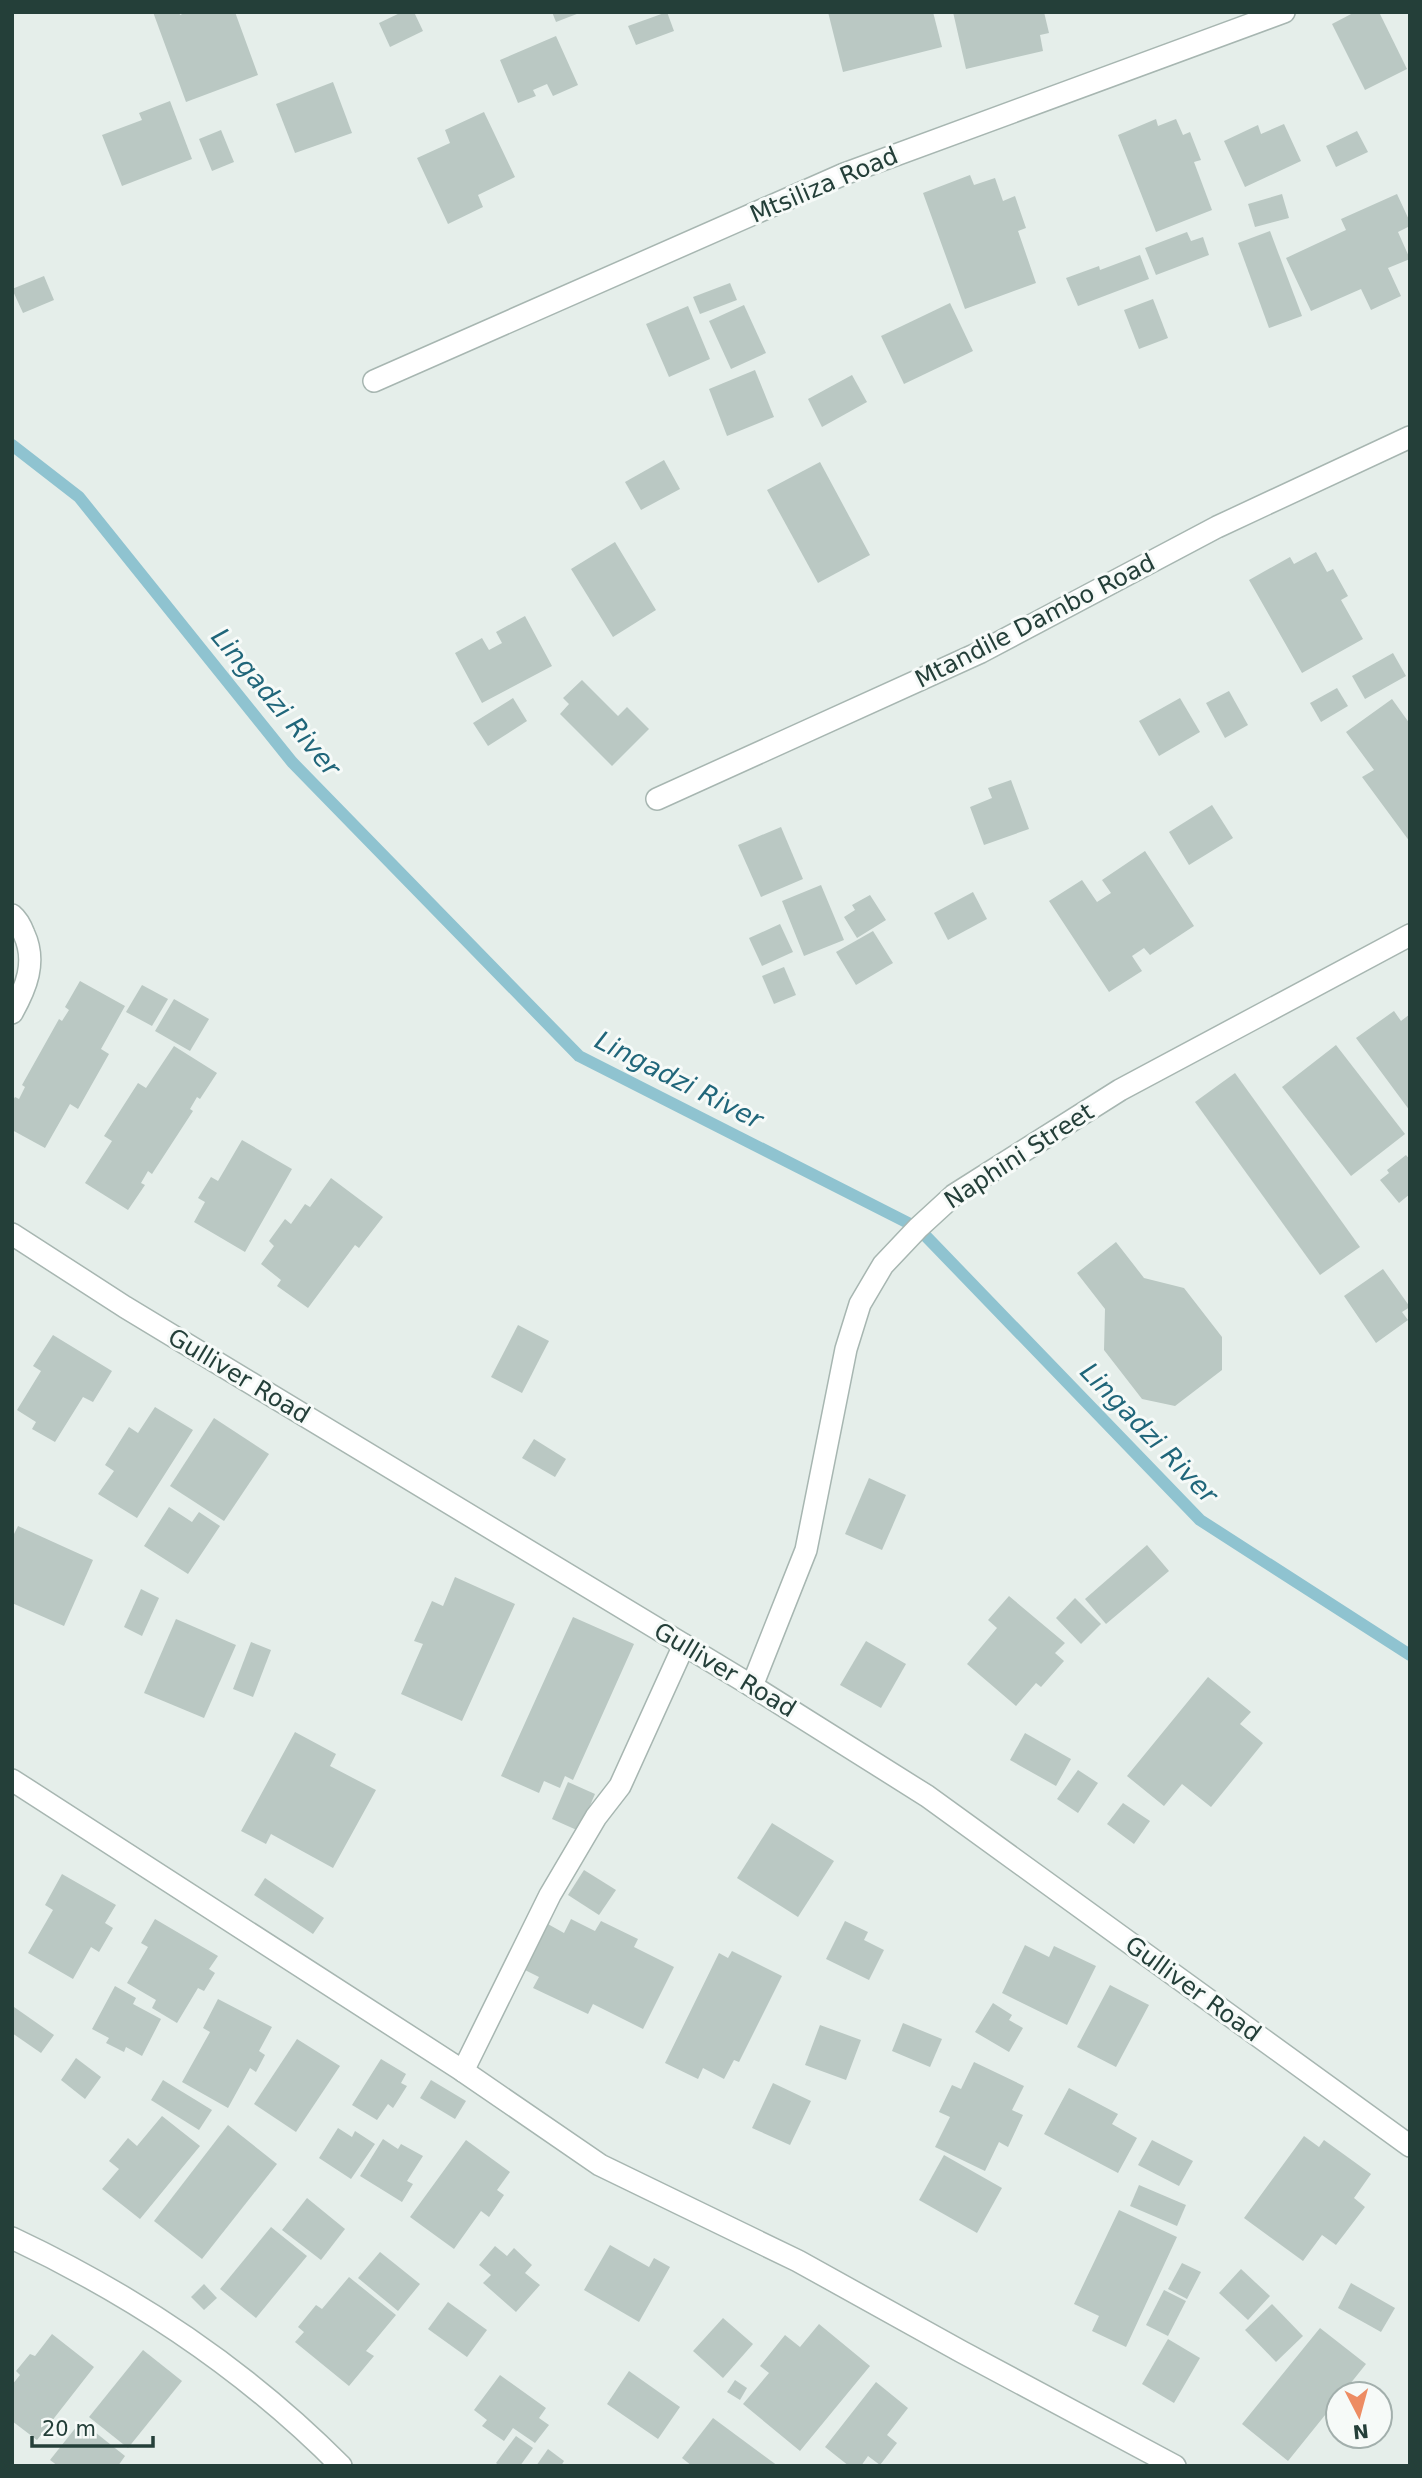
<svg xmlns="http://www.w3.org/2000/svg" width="1422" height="2478" font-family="'DejaVu Sans',sans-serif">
<rect width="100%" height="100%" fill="#e5eeea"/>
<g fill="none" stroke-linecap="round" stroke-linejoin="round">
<polyline stroke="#8fc3d0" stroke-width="12" points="12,445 79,497 292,762 579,1056 918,1228 1200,1520 1410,1655"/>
</g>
<g fill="#bac8c3">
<polygon points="153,12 179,12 180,15 187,12 235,12 258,75 186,102"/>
<polygon points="402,12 414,12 423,31 390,47 379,23"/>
<polygon points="552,12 582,12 556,22"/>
<polygon points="667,12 674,31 636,45 628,26"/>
<polygon points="828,12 933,12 942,47 843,72"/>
<polygon points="953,12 1044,12 1049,33 1040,35 1043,51 966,69"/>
<polygon points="1355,12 1379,12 1407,69 1365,90 1332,24"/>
<polygon points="556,36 578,85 553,96 547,84 533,90 536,96 518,103 500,60"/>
<polygon points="333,82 352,133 295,153 276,104"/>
<polygon points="170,101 192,159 122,186 102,135 142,120 139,113"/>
<polygon points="484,112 515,177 478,195 483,207 448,224 417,158 450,143 445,130"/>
<polygon points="1156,119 1158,126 1176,119 1183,135 1190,132 1201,160 1194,162 1212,210 1156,232 1118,135"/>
<polygon points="1284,124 1301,161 1245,187 1224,141 1258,125 1261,134"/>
<polygon points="221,130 234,162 212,171 199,139"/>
<polygon points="1357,131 1368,152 1336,167 1326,146"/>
<polygon points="970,175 974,185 995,178 1003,201 1015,196 1026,228 1018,231 1036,283 965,309 923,193"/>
<polygon points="1282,194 1289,218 1255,227 1248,204"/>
<polygon points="1397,194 1410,222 1410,226 1398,232 1410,259 1388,268 1401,296 1371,310 1361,289 1311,311 1286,258 1346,230 1341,219"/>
<polygon points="1270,231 1302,316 1269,328 1238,243"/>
<polygon points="1187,232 1191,241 1203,237 1209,255 1156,275 1145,248"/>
<polygon points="1140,255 1149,279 1078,306 1066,278 1099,266 1100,270"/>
<polygon points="44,276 54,300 23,313 12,289"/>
<polygon points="730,283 737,300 700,314 693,297"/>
<polygon points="1153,299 1168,338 1139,349 1124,310"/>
<polygon points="950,303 973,351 904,384 881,336"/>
<polygon points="744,305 766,353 731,369 709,321"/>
<polygon points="688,306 710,359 669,377 646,324"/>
<polygon points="755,370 774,417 727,436 709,389"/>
<polygon points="852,375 867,402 822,427 808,399"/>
<polygon points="664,460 680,489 641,510 625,482"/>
<polygon points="820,462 870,555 818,583 767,490"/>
<polygon points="615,542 656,610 613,637 571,569"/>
<polygon points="1316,552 1327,572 1333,569 1348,596 1341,600 1363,639 1302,673 1249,580 1290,557 1294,564"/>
<polygon points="525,616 552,666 482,703 455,653 482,638 489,650 502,643 496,632"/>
<polygon points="1393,653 1406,676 1365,699 1352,676"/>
<polygon points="582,680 618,716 627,707 649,729 612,766 560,714 569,704 563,698"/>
<polygon points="1337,688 1348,706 1321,722 1310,703"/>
<polygon points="1229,691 1248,725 1225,738 1206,703"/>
<polygon points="513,698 527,721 488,746 473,723"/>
<polygon points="1180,698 1200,732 1159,756 1139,721"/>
<polygon points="1392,699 1410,724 1410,842 1362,777 1374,770 1346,732"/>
<polygon points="1011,780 1029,829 984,845 970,807 992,798 988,788"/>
<polygon points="1212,805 1233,838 1189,865 1169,832"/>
<polygon points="781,827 803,879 761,897 738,845"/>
<polygon points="1145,851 1194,926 1150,955 1144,948 1132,956 1142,971 1109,992 1049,901 1082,880 1097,902 1111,893 1102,880"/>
<polygon points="821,885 844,940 804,956 782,901"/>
<polygon points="973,892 987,919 948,940 934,913"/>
<polygon points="870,895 886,920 857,938 844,917 855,910 852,905"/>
<polygon points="780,924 793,952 762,966 749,938"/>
<polygon points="873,931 893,963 856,985 836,952"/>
<polygon points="784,967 796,995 774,1004 762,976"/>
<polygon points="80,981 125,1006 101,1049 109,1054 78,1109 70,1104 45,1148 12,1130 12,1102 15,1097 19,1099 25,1087 22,1085 59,1019 62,1021 69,1010 65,1007"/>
<polygon points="142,985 168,999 152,1026 126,1012"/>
<polygon points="174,999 209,1019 190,1051 155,1031"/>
<polygon points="1394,1011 1401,1021 1410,1014 1410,1111 1356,1038"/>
<polygon points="1336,1045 1405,1134 1351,1176 1282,1087"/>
<polygon points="174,1046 217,1073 200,1099 197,1097 190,1109 193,1111 152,1174 148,1171 141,1183 145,1185 128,1210 85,1183 112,1141 104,1136 138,1083 146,1088"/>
<polygon points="1235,1073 1360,1247 1320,1275 1195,1102"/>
<polygon points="242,1140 292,1169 245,1252 194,1222 205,1202 198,1198 211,1177 218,1181"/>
<polygon points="1406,1155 1410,1160 1410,1194 1399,1203 1380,1180 1389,1173 1387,1170"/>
<polygon points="331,1178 383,1217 359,1248 355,1245 308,1308 277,1286 281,1280 261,1264 274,1246 269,1241 285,1219 291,1224 305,1204 310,1207"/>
<polygon points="1116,1242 1144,1278 1184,1288 1222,1337 1222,1370 1175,1406 1142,1399 1104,1350 1105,1309 1077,1273"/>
<polygon points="1383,1269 1410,1307 1402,1312 1408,1320 1376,1343 1344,1296"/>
<polygon points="518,1325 549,1341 522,1393 491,1377"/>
<polygon points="53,1335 112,1371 93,1402 83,1397 55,1442 32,1429 36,1422 17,1410 41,1371 33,1366"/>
<polygon points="155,1407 193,1430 137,1518 98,1494 114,1471 105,1465 129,1427 138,1433"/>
<polygon points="214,1418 269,1454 224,1521 170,1486"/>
<polygon points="534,1439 566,1459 555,1477 522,1458"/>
<polygon points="869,1478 906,1495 882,1550 845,1534"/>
<polygon points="169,1507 192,1522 199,1512 220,1526 188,1574 144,1546"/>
<polygon points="18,1526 93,1560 64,1626 12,1603 12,1538"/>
<polygon points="1147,1545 1169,1571 1106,1624 1085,1599"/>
<polygon points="455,1577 515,1604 462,1721 401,1694 423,1644 414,1641 432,1601 443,1606"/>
<polygon points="141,1589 159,1598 142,1636 124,1627"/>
<polygon points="1009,1596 1065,1643 1055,1653 1064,1661 1041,1687 1036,1683 1016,1706 967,1664 997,1628 988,1620"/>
<polygon points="1075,1598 1101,1624 1081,1644 1056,1618"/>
<polygon points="573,1617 634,1644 573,1780 565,1776 560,1788 544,1781 539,1793 501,1776"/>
<polygon points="176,1619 236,1645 204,1718 144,1693"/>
<polygon points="866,1641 906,1664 881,1708 840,1685"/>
<polygon points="251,1642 271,1650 253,1697 233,1689"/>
<polygon points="1208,1677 1251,1712 1240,1724 1263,1743 1211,1807 1182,1784 1164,1806 1127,1776"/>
<polygon points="295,1732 336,1754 330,1766 376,1790 333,1868 271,1834 266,1844 241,1831"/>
<polygon points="1025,1733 1071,1759 1056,1786 1010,1760"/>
<polygon points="1078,1770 1098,1783 1078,1813 1057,1799"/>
<polygon points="568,1782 595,1794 579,1831 552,1819"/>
<polygon points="1123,1803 1150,1821 1134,1844 1107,1824"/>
<polygon points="772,1823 834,1861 798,1917 737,1878"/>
<polygon points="584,1870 616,1890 599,1915 568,1895"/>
<polygon points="62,1874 116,1905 105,1923 113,1928 99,1952 91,1947 73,1979 28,1953 53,1910 45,1905"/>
<polygon points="265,1878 324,1918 313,1934 254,1895"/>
<polygon points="155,1919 218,1956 209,1969 215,1973 204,1991 198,1988 177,2023 152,2008 156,2000 127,1983 148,1947 141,1943"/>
<polygon points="571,1919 595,1931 601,1921 638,1939 634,1947 674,1967 643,2029 593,2004 588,2014 533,1988 539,1977 523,1969 546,1923 564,1933"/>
<polygon points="845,1921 868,1932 864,1940 884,1950 869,1980 826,1959"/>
<polygon points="1025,1945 1049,1957 1054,1946 1096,1966 1067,2025 1002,1993"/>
<polygon points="732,1951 782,1976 739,2062 734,2060 724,2079 703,2068 698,2079 665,2063 719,1953 728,1958"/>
<polygon points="1110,1985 1149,2005 1116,2067 1077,2047"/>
<polygon points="115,1986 136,1998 133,2004 161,2019 142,2056 126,2047 124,2052 106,2043 109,2038 92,2029"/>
<polygon points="218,1999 272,2027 259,2051 265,2055 256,2072 250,2068 228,2108 182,2082 210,2032 203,2028"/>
<polygon points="993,2003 1012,2015 1009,2020 1023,2028 1009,2052 975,2032"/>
<polygon points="14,2007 54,2035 41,2053 12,2033 12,2010"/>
<polygon points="903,2023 942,2039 930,2067 892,2051"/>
<polygon points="820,2025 861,2040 846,2080 805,2065"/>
<polygon points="297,2039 340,2066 296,2132 254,2104"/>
<polygon points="76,2058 101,2077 85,2099 61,2080"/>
<polygon points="381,2059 406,2074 401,2083 407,2086 393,2108 388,2104 377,2120 352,2105"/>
<polygon points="974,2062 1024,2086 1012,2110 1023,2115 1008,2147 999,2142 985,2171 935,2147 950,2117 939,2112 952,2085 961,2089"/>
<polygon points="163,2080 212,2110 199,2130 151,2100"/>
<polygon points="431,2080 466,2101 455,2119 420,2098"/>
<polygon points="773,2083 811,2101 790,2145 752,2128"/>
<polygon points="1069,2088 1118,2114 1112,2124 1137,2138 1118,2173 1044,2134"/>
<polygon points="162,2116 200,2146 140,2219 102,2189 119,2169 109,2161 128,2138 137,2146"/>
<polygon points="228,2125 277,2164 202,2259 154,2221"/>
<polygon points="338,2128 352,2137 355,2131 375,2144 351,2179 319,2158"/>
<polygon points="1304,2136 1319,2147 1324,2140 1371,2174 1354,2198 1365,2207 1336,2245 1322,2235 1303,2261 1244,2218"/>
<polygon points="383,2139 398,2149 401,2144 423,2156 407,2181 413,2184 402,2202 360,2176"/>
<polygon points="466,2140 510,2172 497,2190 504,2195 489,2217 481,2211 454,2249 410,2217"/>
<polygon points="1152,2140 1193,2161 1179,2186 1138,2165"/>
<polygon points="944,2155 1002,2188 977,2233 919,2200"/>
<polygon points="1139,2185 1186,2205 1177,2226 1130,2206"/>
<polygon points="307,2198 345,2229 321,2260 282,2230"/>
<polygon points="1119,2210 1177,2237 1126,2347 1092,2331 1099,2316 1074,2304"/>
<polygon points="271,2227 307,2256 256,2318 220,2289"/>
<polygon points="610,2245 649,2267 654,2258 670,2267 639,2322 584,2290"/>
<polygon points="495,2246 507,2256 514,2248 532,2265 525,2273 540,2285 516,2312 483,2283 491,2275 479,2265"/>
<polygon points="380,2252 420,2284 398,2311 358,2278"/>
<polygon points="1182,2263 1201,2272 1187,2299 1168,2289"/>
<polygon points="1241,2269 1270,2296 1248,2320 1219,2293"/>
<polygon points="349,2277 396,2315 366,2351 374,2356 349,2386 295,2342 304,2332 298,2327 316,2305 322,2309"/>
<polygon points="1351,2283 1395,2308 1381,2332 1338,2308"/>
<polygon points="204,2284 217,2298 204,2310 191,2297"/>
<polygon points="1164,2290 1186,2301 1168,2336 1146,2325"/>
<polygon points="448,2302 487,2330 467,2357 428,2329"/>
<polygon points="1272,2304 1303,2336 1276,2362 1245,2330"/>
<polygon points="723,2318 753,2344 723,2378 693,2351"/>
<polygon points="819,2324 870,2366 800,2451 743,2404 769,2373 760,2366 785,2335 800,2347"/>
<polygon points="1320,2328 1366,2364 1342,2394 1338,2394 1338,2399 1288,2461 1242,2424"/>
<polygon points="52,2334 94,2367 37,2440 12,2421 12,2385 20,2375 16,2371 30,2354 35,2356"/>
<polygon points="1168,2339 1200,2358 1174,2403 1142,2384"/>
<polygon points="143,2350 182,2381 128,2448 89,2417"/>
<polygon points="629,2371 680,2407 658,2439 607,2404"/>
<polygon points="500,2375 546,2408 539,2418 549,2425 535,2443 513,2428 504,2441 482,2426 487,2420 474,2410"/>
<polygon points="735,2380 747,2388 740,2400 727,2392"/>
<polygon points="876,2382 908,2408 887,2435 897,2443 880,2465 868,2456 861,2466 849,2466 825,2447"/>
<polygon points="713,2418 778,2466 692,2466 682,2458"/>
<polygon points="81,2421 125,2456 118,2466 58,2466 50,2460"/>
<polygon points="516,2436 533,2448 520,2466 500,2466 496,2463"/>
<polygon points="548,2449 564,2461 561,2466 536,2466"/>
</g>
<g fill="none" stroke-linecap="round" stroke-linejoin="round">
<defs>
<g id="lane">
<path d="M12,915c6,5 9,11 12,19 13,28 2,54 -12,79"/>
<polyline points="463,2071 550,1895 596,1817 620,1786 684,1645"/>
</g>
<g id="street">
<polyline points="374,381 844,174 1284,12"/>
<polyline points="657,799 981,652 1217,527 1410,437"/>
<polyline points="12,1234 125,1307 752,1686 927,1796 1410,2146"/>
<polyline points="752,1686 806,1550 846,1349 860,1304 883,1265 918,1228 954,1195 1120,1090 1410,935"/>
<polyline points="12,1780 463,2071 600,2165 798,2261 962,2352 1175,2466"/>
<path d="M12,2238c121,57 235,133 329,228"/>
</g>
</defs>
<use href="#lane" stroke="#a7b6b1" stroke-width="24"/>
<use href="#street" stroke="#a7b6b1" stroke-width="24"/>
<use href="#lane" stroke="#fff" stroke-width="21"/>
<use href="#street" stroke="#fff" stroke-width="21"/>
</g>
<g text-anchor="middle" stroke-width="6" stroke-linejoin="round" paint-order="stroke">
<g font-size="24" fill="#243f39" stroke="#f6faf8">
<text transform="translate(824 185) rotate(-23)" y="8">Mtsiliza Road</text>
<text transform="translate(1035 621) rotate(-27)" y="8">Mtandile Dambo Road</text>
<text transform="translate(1019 1156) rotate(-33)" y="8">Naphini Street</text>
<text transform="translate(239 1376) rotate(31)" y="8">Gulliver Road</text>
<text transform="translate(725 1670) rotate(31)" y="8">Gulliver Road</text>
<text transform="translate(1193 1989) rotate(36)" y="8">Gulliver Road</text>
</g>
<g font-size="26" font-style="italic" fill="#20667a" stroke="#f6faf8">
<text transform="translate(276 702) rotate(50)" y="9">Lingadzi River</text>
<text transform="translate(679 1080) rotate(27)" y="9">Lingadzi River</text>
<text transform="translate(1149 1433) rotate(46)" y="9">Lingadzi River</text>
</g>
</g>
<rect width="1422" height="2478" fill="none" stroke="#243f39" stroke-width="28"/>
<g transform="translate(1359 2415) rotate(174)"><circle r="33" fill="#f6faf8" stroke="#a2afac" stroke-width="2"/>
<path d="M0-5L12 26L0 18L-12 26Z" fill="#ed8c63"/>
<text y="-10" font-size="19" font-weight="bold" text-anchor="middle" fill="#243f39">N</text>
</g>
<path d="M32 2436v10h121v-10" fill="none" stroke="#243f39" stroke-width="3.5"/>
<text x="42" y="2436" font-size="21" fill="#243f39" stroke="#f6faf8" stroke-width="5" paint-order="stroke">20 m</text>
</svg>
